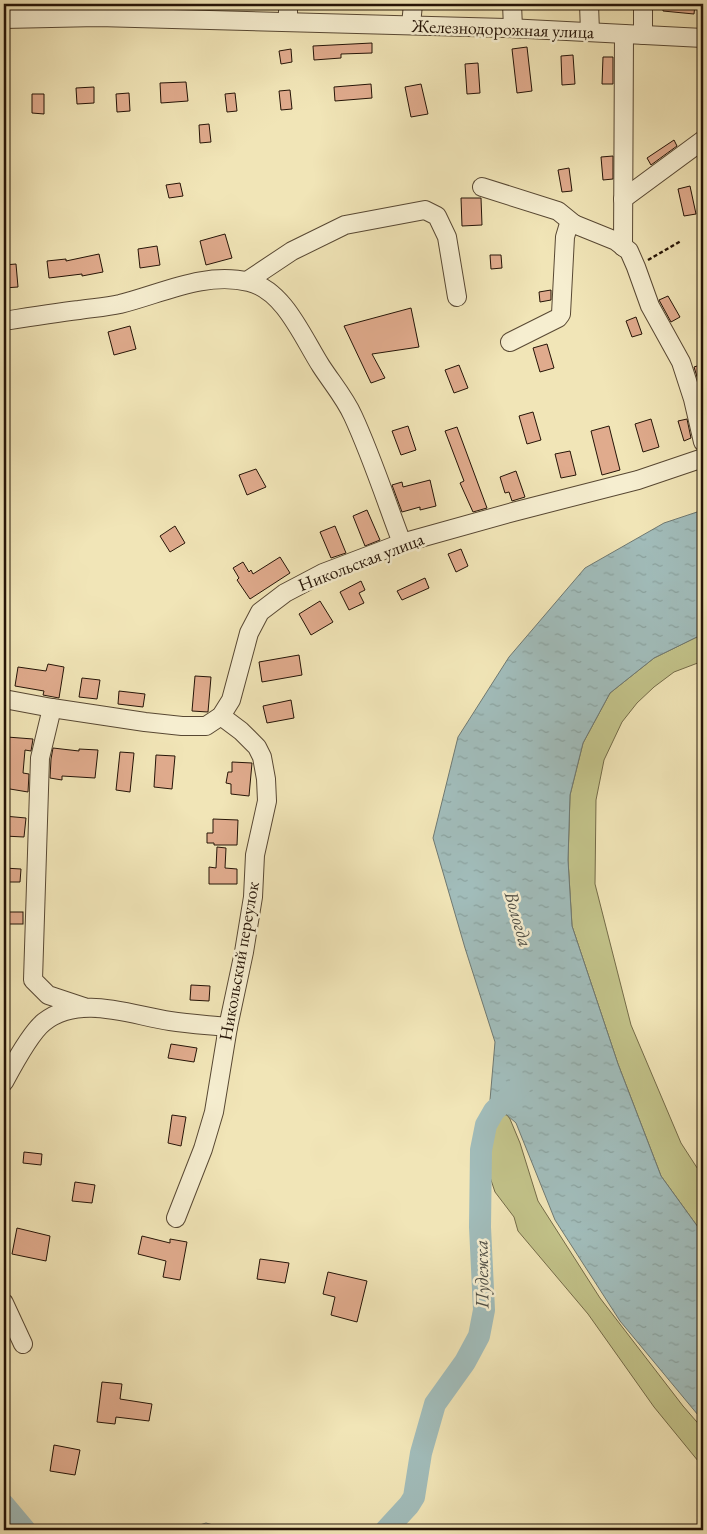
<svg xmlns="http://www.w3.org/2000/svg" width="707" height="1534" font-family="'EB Garamond',serif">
<defs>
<pattern id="water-ripples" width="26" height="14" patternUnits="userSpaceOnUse" patternTransform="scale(1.25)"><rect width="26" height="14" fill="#a1bcba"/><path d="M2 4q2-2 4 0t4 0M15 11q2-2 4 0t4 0" fill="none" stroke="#8aa19e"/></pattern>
</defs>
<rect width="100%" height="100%" fill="#f1e5b7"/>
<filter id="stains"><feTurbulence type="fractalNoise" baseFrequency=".004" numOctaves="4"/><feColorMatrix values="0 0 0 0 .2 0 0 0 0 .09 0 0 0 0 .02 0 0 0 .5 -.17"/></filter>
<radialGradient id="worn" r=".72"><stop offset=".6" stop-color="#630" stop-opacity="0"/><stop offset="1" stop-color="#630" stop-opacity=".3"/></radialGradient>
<g fill="#c2c289" stroke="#746b48">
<polygon points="703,634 703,661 674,672 654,687 637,703 622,722 604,760 596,800 595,884 631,1025 681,1143 703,1177 703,1234 661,1176 618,1064 572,926 568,860 570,795 583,743 610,693 654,658"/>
<polygon points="501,1114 507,1115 510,1119 520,1143 538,1201 600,1298 683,1406 703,1429 703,1467 654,1407 588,1314 518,1231 514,1217 495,1192 488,1171 490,1126 496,1116"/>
</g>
<g fill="url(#water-ripples)" stroke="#6f7972">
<polygon points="703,510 703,634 654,658 610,693 583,743 570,795 568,860 572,926 618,1064 661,1176 703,1234 703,1421 620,1321 555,1220 516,1123 490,1100 495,1042 465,948 433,838 458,737 509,657 585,568 664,523"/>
<polygon points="206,1523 227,1529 227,1530 191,1530 193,1527"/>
</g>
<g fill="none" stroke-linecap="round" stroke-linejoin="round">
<g stroke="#a1bcba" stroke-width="22">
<polyline points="4,1505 25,1530"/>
<polyline points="386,1530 409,1505 414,1497 421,1453 435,1404 465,1362 479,1336 484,1310 480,1227 481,1150 486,1125 494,1111 520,1086"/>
</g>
</g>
<g fill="#e0ab8d" stroke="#251407">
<polygon points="663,4 695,4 694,14 663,11"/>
<polygon points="372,43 372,53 341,54 341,58 314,60 313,46"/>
<polygon points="527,47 532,91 517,93 512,49"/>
<polygon points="291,49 292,62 281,64 279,51"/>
<polygon points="573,55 575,84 562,85 561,56"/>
<polygon points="603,57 613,57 613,84 602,84"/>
<polygon points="478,63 480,93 467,94 465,64"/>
<polygon points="186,82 188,101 161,103 160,83"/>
<polygon points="371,84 372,98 335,101 334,87"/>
<polygon points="421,84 428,114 411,117 405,87"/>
<polygon points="94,87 94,103 77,104 76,88"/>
<polygon points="290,90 292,109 281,110 279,91"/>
<polygon points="129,93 130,111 117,112 116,94"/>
<polygon points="235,93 237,111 227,112 225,94"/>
<polygon points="32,94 44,94 44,114 32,113"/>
<polygon points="209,124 211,142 200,143 199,125"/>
<polygon points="674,140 677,146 651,165 647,158"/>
<polygon points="613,156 613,179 603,180 601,157"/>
<polygon points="569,168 572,191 562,192 558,170"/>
<polygon points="180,183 183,196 169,198 166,185"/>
<polygon points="690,186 696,214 684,216 678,189"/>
<polygon points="461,198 481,198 482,225 462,226"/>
<polygon points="225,234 232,258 206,265 200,241"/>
<polygon points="157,246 160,265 140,268 138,249"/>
<polygon points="99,254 103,272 82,276 82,274 49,278 47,261 66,259 66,261"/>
<polygon points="490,255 501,255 502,268 491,269"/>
<polygon points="16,264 18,287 4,288 4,265"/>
<polygon points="551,290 551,300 540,302 539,292"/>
<polygon points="668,296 680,317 671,322 659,300"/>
<polygon points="411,308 419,347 372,354 385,378 371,383 344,326"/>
<polygon points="636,317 642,334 632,337 626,321"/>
<polygon points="130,326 136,349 114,355 108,332"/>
<polygon points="547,344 554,368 540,372 533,348"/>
<polygon points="703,364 703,396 694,367"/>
<polygon points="459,365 468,388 454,393 445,370"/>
<polygon points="533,412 541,440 527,444 519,416"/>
<polygon points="651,419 659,447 643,452 635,424"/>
<polygon points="687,419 691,438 684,441 678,421"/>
<polygon points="408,426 416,450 401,455 392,431"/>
<polygon points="609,426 620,470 602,475 591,431"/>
<polygon points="457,427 487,508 473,512 460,483 464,481 445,431"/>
<polygon points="570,451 576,475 561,478 555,454"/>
<polygon points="256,469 266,487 247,495 239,475"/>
<polygon points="516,471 525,497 512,501 509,492 505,493 500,477"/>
<polygon points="430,480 436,506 420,510 420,507 402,512 392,485 402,482 403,487"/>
<polygon points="367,510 380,540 365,546 353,516"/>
<polygon points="175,526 185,543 170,552 160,536"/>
<polygon points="335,526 346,553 331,558 320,532"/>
<polygon points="461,549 468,566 456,572 448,554"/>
<polygon points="280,557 290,573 250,599 237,580 239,578 233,568 243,562 249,572 251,570 253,574"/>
<polygon points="425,578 429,588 402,600 397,591"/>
<polygon points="361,581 365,590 359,593 364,603 349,610 340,592"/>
<polygon points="320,601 333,622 311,635 299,614"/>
<polygon points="299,655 302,675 262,682 259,662"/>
<polygon points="48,664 64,667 59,698 43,695 44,691 15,686 18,667 46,671"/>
<polygon points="195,676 211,677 208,712 192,711"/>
<polygon points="82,678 100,680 97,699 79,697"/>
<polygon points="119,691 145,694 143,707 118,704"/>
<polygon points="291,700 294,718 267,723 263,706"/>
<polygon points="7,737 33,739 31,751 25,750 23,773 29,774 28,792 4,788 4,767"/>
<polygon points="53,748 79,751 79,749 98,750 95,778 62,776 62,780 50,778 51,759"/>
<polygon points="120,752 134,753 130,792 116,790"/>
<polygon points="156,755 175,756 172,789 154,787"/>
<polygon points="232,762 252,763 249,796 231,794 231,784 226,783 228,772 232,772"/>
<polygon points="4,816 26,818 24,837 4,836"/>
<polygon points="213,819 238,820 237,845 214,845 214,843 207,843 207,833 213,833"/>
<polygon points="217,847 226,848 225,868 237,869 237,884 209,884 209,867 216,868"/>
<polygon points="4,868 21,869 20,882 4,882"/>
<rect x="4" y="912" width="19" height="12"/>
<polygon points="191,985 210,986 209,1001 190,1000"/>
<polygon points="171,1044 197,1048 194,1062 168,1058"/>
<polygon points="172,1115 186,1117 181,1146 168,1143"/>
<polygon points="24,1152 42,1154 41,1165 23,1163"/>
<polygon points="75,1182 95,1185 92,1203 72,1201"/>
<polygon points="17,1228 50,1236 46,1261 12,1254"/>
<polygon points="142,1236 170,1243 170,1239 187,1242 180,1280 163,1277 166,1261 138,1254"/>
<polygon points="260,1259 289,1263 285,1283 257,1279"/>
<polygon points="328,1272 367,1281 357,1322 331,1315 335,1297 323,1294"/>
<polygon points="102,1382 122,1384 120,1399 152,1404 149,1421 116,1417 115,1424 97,1422"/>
<polygon points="54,1445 80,1450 75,1475 50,1471"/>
</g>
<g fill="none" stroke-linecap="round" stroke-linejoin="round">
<defs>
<g id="minor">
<polyline points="288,4 288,22"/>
<polyline points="512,4 513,28"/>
<polyline points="589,4 590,32"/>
<polyline points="4,19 98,17 506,28 703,38"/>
<polyline points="411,25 413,4"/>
<polyline points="643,35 643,4"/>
<polyline points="482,187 558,211 574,224"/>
<polyline points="623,199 703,140"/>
<polyline points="623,247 624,34"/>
<polyline points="247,281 292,251 345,225 425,210 437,216 447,237 457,297"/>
<path d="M4,321c25,-4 50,-8 75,-11 13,-2 27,-3 41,-6 41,-10 85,-33 129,-22 35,8 54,56 72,84 11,17 24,32 32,50 19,41 33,85 49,127"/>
<polyline points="510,342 558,318 561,314 565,237 568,227 574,224 616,241 629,251 636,267 650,306 681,362 693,399 703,442"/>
<polyline points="4,699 52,708 145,722 182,726 206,726 221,716 231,700 249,633 260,612 285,593 323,573 402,543 513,512 638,480 703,458"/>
<polyline points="52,708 40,758 33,980 48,995 84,1007"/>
<path d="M4,1082c8,-15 27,-50 40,-60 36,-28 86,-7 126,-1 19,3 39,4 58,6"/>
<polyline points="176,1218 203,1149 214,1112 228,1027 244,952 253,897 255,855 267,801 266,779 262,757 257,747 241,731 221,716"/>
<polyline points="4,1303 23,1344"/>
</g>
</defs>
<use href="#minor" stroke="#584833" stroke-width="20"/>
<polyline stroke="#251407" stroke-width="2.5" stroke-dasharray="4 2.5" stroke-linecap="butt" points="648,260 681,241"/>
<use href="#minor" stroke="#f6eed0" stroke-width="18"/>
</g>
<g text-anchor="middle" stroke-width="5" stroke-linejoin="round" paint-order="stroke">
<g font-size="18" fill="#251407" stroke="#f6eed0">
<text transform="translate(503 29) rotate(2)" y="6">Железнодорожная улица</text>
<text transform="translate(361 562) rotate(-21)" y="6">Никольская улица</text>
<text transform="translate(239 961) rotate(-80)" y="6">Никольский переулок</text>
</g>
<g font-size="19" font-style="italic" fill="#504f46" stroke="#f6eed0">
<text transform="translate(519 919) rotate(74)" y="7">Вологда</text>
<text transform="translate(481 1274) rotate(-91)" y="7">Пудежка</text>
</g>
</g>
<rect width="707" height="1534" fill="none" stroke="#f1e5b7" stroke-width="20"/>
<rect x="5" y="5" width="697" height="1524" fill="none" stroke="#251407" stroke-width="2.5"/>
<rect x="10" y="10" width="687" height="1514" fill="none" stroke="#251407"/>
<rect width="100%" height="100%" filter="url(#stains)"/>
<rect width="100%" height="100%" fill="url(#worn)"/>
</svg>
